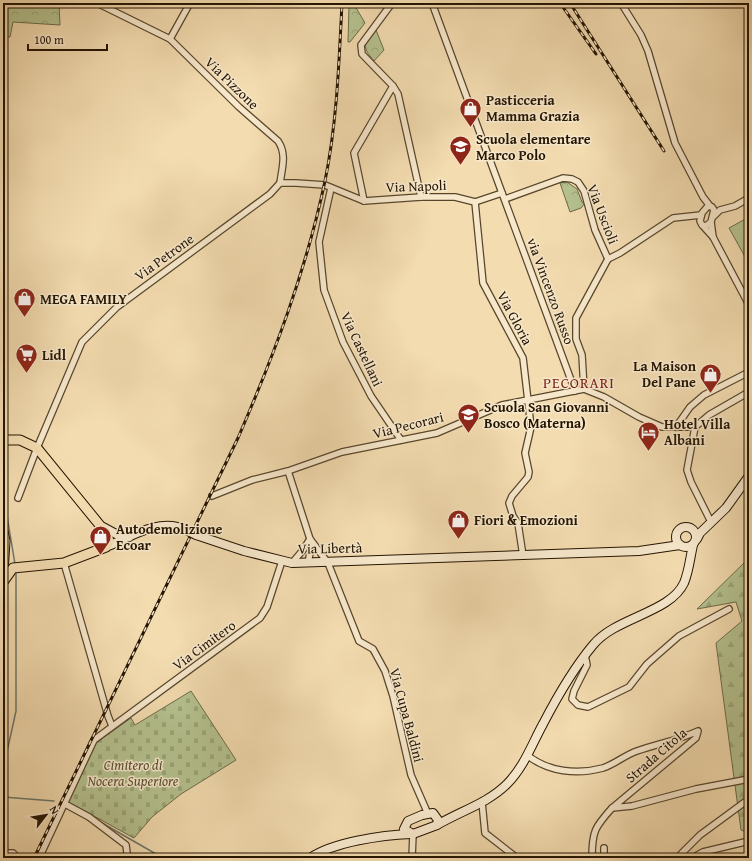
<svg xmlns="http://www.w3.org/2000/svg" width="752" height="861" font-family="'Gentium Book Plus',serif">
<defs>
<pattern id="forest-firs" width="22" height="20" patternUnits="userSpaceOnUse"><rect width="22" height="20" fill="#b5c290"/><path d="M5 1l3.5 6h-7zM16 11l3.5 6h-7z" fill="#9ca67a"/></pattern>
<pattern id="cemetery-stones" width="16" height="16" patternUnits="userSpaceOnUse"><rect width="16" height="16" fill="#b5c290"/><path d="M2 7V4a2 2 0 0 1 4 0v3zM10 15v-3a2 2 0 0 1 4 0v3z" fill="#9ca67a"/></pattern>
<pattern id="park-crowns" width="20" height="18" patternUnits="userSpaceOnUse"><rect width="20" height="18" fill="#b5c290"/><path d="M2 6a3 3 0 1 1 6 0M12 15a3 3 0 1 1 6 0" fill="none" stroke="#9ca67a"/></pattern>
</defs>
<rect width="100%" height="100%" fill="#f3dcb0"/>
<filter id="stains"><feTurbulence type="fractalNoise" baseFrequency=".005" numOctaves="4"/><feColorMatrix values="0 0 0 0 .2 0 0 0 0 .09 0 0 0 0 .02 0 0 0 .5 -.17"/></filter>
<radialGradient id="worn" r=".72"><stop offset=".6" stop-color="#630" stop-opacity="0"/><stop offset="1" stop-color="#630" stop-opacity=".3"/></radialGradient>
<polygon fill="url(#forest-firs)" stroke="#6c6b48" points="749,558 749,833 741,830 716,643 742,621 736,602 697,609"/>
<polygon fill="url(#cemetery-stones)" stroke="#6c6b48" points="191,691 236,760 181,794 152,817 134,838 70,803 68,801 93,745 131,718 135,725"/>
<g fill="url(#park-crowns)" stroke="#6c6b48">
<polygon points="3,3 59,3 60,25 13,22 10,37 3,36"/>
<polygon points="349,6 355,6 365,23 350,42 348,42"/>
<path d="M376,30l8,20 -10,11c-13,-15 -10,-18 2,-31z"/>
<polygon points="567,182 577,189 582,202 585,203 581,208 570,212 560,183"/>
</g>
<polygon fill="#b5c290" stroke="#6c6b48" points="749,217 749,264 729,228"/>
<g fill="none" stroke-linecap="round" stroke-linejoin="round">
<g stroke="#6d776c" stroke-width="1.5">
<polyline points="3,492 15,564"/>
<polyline points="3,770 16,711 16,572"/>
<polyline points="3,797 54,801"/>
<polyline points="102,823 163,858"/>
<polyline points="3,836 5,858"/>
</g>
<defs>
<g id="street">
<polyline points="97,3 170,39"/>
<path d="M190,3l-20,36 69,68 39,34c9,13 4,27 2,42"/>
<polyline points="432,3 575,391"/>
<polyline points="621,3 641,35 648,51 675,143 703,197 710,206"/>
<polyline points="393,86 398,94 421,197"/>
<polyline points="331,188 319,242 324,290 343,342 371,396 401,440"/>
<polyline points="505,199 563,178 572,179 578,182 584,191 595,230 608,259"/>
<polyline points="364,201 354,153 393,86 362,54 361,45 392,3"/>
<polyline points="475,202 483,283 523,358 531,427 525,453 529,472 528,477 512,496 509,503 513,516 518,523 523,556"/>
<polyline points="714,216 720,210 735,206 749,198"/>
<polyline points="711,222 706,226 702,225 700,221 702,213 708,206 712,207 714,210 711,222 713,237"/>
<polyline points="703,226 713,237 749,305"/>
<polyline points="584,389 582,355 576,339 576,318 608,259 620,253 673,218 701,215"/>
<polyline points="676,427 690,407 704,395 749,372"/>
<polyline points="695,427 687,470 691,482 711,522"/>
<polyline points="695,427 709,415 749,392"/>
<polyline points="288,471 310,539 328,563 359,641 373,649 385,671 393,696 411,775 428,814"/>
<polyline points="212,496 252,480 288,471 342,452 437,433 502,405 584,389 604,397 639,417 662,427 695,427"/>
<polyline points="18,498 37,448 82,342 117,307 270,194 280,183 296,183 325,185 364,201 421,197 455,197 475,202 502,193"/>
<polyline points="64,563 108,716 112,726"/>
<polyline points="292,563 303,550 310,539"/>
<polyline points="308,563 312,543"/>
<polyline points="585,655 587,665 574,691 572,699 578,705 588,707 629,687 647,664 679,636 729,609"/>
<path d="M527,755c21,17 50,20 76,13 12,-4 22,-13 34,-17 20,-7 42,-11 61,-20l-2,7 -84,70 20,-2 64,-17 53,-10"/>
<polyline points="482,802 485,833 517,858"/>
<polyline points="65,804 89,817 126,845 127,853 125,858"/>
<polyline points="3,853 13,853 18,858"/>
<polyline points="39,858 94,740 260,618 267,607 282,561"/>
<polyline points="412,858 413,834"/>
<path d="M592,858c0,-27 3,-31 20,-50"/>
<polyline points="604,858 604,848"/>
<polyline points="677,858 700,835 749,799"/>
<polyline points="692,858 703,852 749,841"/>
</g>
<g id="secondary">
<circle cx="686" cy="537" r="10"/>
<polyline points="103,527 116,534 129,537"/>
<polyline points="196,535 244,551 292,563 639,551 680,545"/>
<polyline points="697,539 700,533 726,508 749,476"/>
<path d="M106,547c24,-10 54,-30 80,-17"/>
<polygon points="433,813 438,820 437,825 413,834 404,829 408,821 422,815"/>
<path d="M437,825c24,-14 51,-22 70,-41 17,-17 25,-40 36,-60 14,-27 30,-55 50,-79 23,-28 77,-32 91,-62 5,-12 6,-25 9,-38"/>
<path d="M310,858c23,-16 73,-23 101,-24"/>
</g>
<g id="primary">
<polyline points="3,440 20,440 37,448 107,534 109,541 106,547 64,563 13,568 3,582"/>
<polyline points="3,531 5,541 3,573"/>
</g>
</defs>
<use href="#street" stroke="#58462c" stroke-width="8"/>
<use href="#secondary" stroke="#241400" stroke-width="10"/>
<use href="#primary" stroke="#241400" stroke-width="11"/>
<use href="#street" stroke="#f7e8cc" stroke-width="5.5"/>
<use href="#secondary" stroke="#f7e8cc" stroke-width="8"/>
<use href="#primary" stroke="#f3dcb0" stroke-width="9"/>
<defs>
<g id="rail">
<polyline points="560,3 596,54"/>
<polyline points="570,3 664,151"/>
<path d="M34,858l204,-420c36,-83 68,-167 87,-257 12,-58 14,-119 17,-178"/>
</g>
</defs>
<use href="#rail" stroke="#241400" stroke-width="3"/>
<use href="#rail" stroke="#f7e8cc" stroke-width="1.5" stroke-dasharray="4.5" stroke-linecap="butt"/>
<defs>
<polyline id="secondary-bridge" points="186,530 196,535"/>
</defs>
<use href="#secondary-bridge" stroke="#241400" stroke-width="10" stroke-linecap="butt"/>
<use href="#secondary-bridge" stroke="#f7e8cc" stroke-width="8"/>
</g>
<defs>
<symbol id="shop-pin" viewBox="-11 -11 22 30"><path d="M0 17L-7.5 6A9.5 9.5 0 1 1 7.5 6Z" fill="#8f2418" stroke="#f7e8cc"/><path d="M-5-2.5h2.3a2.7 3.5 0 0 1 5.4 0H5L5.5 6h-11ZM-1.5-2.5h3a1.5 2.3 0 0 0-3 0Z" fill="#fff"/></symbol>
<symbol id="school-pin" viewBox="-11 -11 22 30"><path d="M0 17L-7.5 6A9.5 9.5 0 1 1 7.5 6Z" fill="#8f2418" stroke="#f7e8cc"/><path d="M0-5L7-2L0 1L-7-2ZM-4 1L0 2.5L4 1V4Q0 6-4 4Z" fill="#fff"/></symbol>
<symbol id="supermarket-pin" viewBox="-11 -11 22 30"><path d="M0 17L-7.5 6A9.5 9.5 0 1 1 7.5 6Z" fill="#8f2418" stroke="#f7e8cc"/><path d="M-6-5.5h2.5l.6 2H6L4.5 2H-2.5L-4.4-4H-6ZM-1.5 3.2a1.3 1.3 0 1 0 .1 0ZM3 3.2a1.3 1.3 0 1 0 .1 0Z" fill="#fff"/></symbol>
<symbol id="hotel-pin" viewBox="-11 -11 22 30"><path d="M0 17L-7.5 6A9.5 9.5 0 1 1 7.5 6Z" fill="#8f2418" stroke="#f7e8cc"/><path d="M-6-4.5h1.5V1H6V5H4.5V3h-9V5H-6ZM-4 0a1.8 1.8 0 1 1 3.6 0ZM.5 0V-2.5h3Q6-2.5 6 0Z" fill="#fff"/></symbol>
</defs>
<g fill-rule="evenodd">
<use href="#shop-pin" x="458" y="96" width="25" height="34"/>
<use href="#school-pin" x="448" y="134" width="25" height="34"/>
<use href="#shop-pin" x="12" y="286" width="25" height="34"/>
<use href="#supermarket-pin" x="14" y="342" width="25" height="34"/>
<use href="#shop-pin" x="698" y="362" width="25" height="34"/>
<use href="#school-pin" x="456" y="402" width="25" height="34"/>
<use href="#hotel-pin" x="636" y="420" width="25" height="34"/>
<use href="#shop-pin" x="446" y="508" width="25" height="34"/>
<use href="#shop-pin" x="88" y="524" width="25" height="34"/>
</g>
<g text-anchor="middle" stroke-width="3" stroke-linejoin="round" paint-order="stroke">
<g font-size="14" fill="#241400" stroke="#f7e8cc">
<text transform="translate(232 83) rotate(44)" y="5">Via Pizzone</text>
<text transform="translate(416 186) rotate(-2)" y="5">Via Napoli</text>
<text transform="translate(603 214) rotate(69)" y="5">Via Uscioli</text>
<text transform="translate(164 257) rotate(-36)" y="5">Via Petrone</text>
<text transform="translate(551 291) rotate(70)" y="5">via Vincenzo Russo</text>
<text transform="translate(515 318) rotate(62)" y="5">Via Gloria</text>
<text transform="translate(362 349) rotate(65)" y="5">Via Castellani</text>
<text transform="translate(408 425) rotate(-14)" y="5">Via Pecorari</text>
<text transform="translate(330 548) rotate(-1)" y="5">Via Libertà</text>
<text transform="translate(204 645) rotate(-36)" y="5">Via Cimitero</text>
<text transform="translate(407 715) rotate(75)" y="5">Via Cupa Baldini</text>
<text transform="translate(656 755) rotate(-41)" y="5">Strada Citola</text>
</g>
<g font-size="14" font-weight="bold" fill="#241400" stroke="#f7e8cc" text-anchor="start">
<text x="486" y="105">Pasticceria<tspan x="486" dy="16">Mamma Grazia</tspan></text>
<text x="476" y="144">Scuola elementare<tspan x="476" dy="16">Marco Polo</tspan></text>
<text x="40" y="304">MEGA FAMILY</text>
<text x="42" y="360">Lidl</text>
<text x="696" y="371" text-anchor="end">La Maison<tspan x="696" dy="16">Del Pane</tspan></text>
<text x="484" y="412">Scuola San Giovanni<tspan x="484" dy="16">Bosco (Materna)</tspan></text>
<text x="664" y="429">Hotel Villa<tspan x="664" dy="16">Albani</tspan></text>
<text x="474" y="525">Fiori &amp; Emozioni</text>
<text x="116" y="534">Autodemolizione<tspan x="116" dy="16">Ecoar</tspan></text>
</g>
<g font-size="14" font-style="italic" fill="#575132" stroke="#f7e8cc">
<text x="133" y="770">Cimitero di<tspan x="133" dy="16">Nocera Superiore</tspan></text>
</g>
<g font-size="15" letter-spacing="1" fill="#7a1f14" stroke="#f7e8cc">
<text x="579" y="388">PECORARI</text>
</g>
</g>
<rect width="752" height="861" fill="none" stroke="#f3dcb0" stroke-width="16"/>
<rect x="4" y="4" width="744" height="853" fill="none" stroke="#241400" stroke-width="2"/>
<rect x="8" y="8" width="736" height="845" fill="none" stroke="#241400"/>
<g transform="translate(46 815) rotate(59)" stroke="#f7e8cc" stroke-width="3" paint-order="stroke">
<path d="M0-3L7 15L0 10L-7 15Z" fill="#241400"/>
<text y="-6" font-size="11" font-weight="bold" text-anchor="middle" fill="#241400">N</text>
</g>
<path d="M28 44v6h79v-6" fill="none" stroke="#241400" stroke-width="2"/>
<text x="34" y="44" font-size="12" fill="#241400" stroke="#f7e8cc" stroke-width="3" paint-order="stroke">100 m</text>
<rect width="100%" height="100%" filter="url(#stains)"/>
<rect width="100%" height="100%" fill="url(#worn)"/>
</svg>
